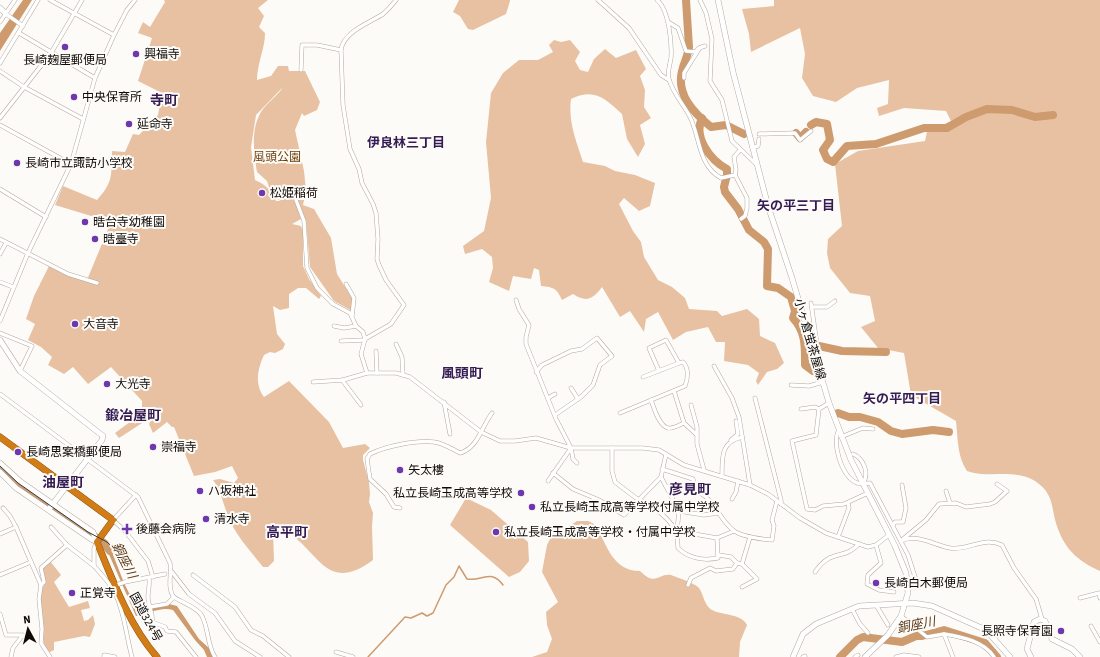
<svg xmlns="http://www.w3.org/2000/svg" width="1100" height="657" font-family="'Source Sans 3','Noto Sans JP',sans-serif">
<rect width="100%" height="100%" fill="#fdfbf8"/>
<g fill="#e7c1a1" fill-rule="evenodd">
<path d="M164,0h104l-10,8 6,8 -5,11 6,6c0,16 -8,30 -8,47l14,-4 7,-10h10l1,5h16l15,31 -3,8 -13,6 -2,-3 -7,17 9,41 2,20 -3,14 11,4 17,29 6,36 15,24v13l-18,-10 -24,-34 -4,-47 -7,-6 2,5 -9,5 9,2 2,5v35l6,13 12,17 -2,3 -13,-11h-8l-9,6v14l-9,2 -7,-4 4,28 8,10 -2,5 -8,4 -5,-1 -6,3c-6,13 -10,29 0,42l25,-16 40,41 14,26 22,-4 5,4 -7,7v5l6,22 1,12 -1,8 4,11 -1,14 1,33c-51,38 -55,-18 -95,-32l-5,4 1,29 -6,6h-5c-11,-14 -24,-28 -32,-44 -7,-14 -9,-31 -18,-43l7,-1 14,4 4,-5 -6,-12 -17,6 -21,4 -20,-49h-2l-5,-5 -14,11 -4,-9 4,-8 -34,22 -4,-5 19,-14 2,-7 6,-5v-6l-31,-34 -23,17 -15,-17 -9,7 -16,-9 4,-8 -11,-10 -13,-7 7,-16 -9,-5 8,-23 15,-30 38,14 24,-58 -56,-17 8,-19 34,14c17,-19 14,-25 15,-49l13,1 8,-18 6,1 19,-20 4,-22 -24,-12 14,-43 -14,-5 5,-11 7,5 15,-25zM283,87c-6,10 -20,18 -24,29 -8,15 -5,39 -2,56l10,9 3,9 10,11h-4c-4,-10 -11,-17 -21,-21l-4,-33 5,-32z"/>
<polygon points="459,0 510,0 510,1 506,14 473,30 468,29 460,16 453,12"/>
<path d="M774,0h326v571c-20,-9 -34,-20 -42,-42 -8,-20 -2,-34 -23,-48 -21,-13 -45,-2 -68,-10 -10,-15 -9,-32 -11,-50l-45,-26 -7,-42 -26,-5 -17,-21 14,-6 -5,-25 -20,-3 -20,-25 -3,-15 1,-14 14,-13 -7,-62 23,-13 67,-10 2,-9 24,-11 -5,-10 -42,-3 -25,8 -2,-8 11,-4 1,-24 -32,8 -21,14 -23,-6 -11,-18 3,-24 -5,-26 -49,24 -2,-18 -7,-25 32,-3z"/>
<path d="M554,40l7,2 9,-2 10,12 -5,9 5,9 8,2 6,-13 11,-10 11,9 20,-8 10,19 -6,7 5,14 -1,17 7,11 -11,7 5,19 -7,13 -11,-18 -5,-25c-18,-16 -27,-26 -51,-15 -3,23 5,41 12,63l22,4 10,5 20,4 20,8 -5,23 -11,5 -15,-13 -5,6 14,27 8,11 3,15 14,23 14,7 13,11 4,11 28,2 5,5 25,-7 12,10 1,17 15,7 9,20 -7,6 -10,3 -9,13 -2,-4 3,-8 -11,-8 -24,-4 1,-19h-9l-8,-15 -22,5 -13,8 -15,-28 -12,7 -2,13 -14,-21 -10,6 -18,-30c-9,12 -15,16 -29,7l-11,6c-5,-11 -8,-13 -21,-14l-2,-16 -5,-2 -3,11 -18,-3 -4,15 -20,-9 4,-14 -1,-11 -10,-8 -17,5 -2,-8 21,-15 7,-33 -5,-56 5,-49 12,-20 16,-13h19l15,-8 -4,-7z"/>
<polygon points="466,498 491,510 528,542 529,561 520,572 509,577 450,525"/>
<path d="M577,521h11l8,4c11,21 17,46 44,46 16,16 18,2 31,4 5,2 24,8 28,13 5,7 5,19 15,23 9,4 28,3 33,14l-7,17 -1,15h-207l15,-5 5,-13 -5,-14 -1,-13 12,-10 -16,-30 5,-27 4,-8z"/>
<path d="M50,561l11,14 -7,7 15,25 19,-6 2,7 -9,2 3,11 4,-1 5,-5 2,9 -5,13 -6,-1 -30,6v8l-4,2 -5,-4c-2,-5 -6,-51 -4,-56 0,-3 3,-6 4,-9 1,-4 -2,-11 -3,-15z"/>
</g>
<g fill="#cd9b6e">
<polygon points="23,0 32,0 0,51 0,33"/>
<path d="M104,543l6,4 14,36 14,28 31,-7 8,2 22,33 10,9 5,9h-7l-3,-7 -9,-10 -22,-30c-12,-4 -25,4 -37,6z"/>
</g>
<g fill="none" stroke-linecap="round" stroke-linejoin="round">
<path stroke="#cd9b6e" stroke-width="1.5" d="M368,657l37,-40 6,1 11,-5 5,3 6,-3 13,-28 8,-8 5,-11 8,13c15,3 24,-11 36,6"/>
<g stroke="#cd9b6e" stroke-width="8">
<path d="M686,0l3,47c-1,9 -5,15 -7,24 -6,24 12,42 29,56l15,-2 18,9"/>
<path d="M702,118c-9,19 8,42 25,51v6l-3,12 1,5 13,17 11,21 15,12 4,7 -1,37 11,2 13,9 4,14 -2,7c13,14 12,29 12,47l8,6"/>
<polyline points="811,125 816,122 827,124 830,140 823,150 827,159 833,162 847,146 876,144 924,128 947,128 966,117 987,109 1012,110 1035,117 1053,115"/>
<polyline points="796,133 800,138 806,132"/>
<polyline points="819,346 842,351 886,352"/>
<polyline points="838,413 849,417 860,417 878,422 891,431 902,434 933,430 949,432"/>
<polyline points="0,467 19,485 104,543 110,551"/>
<polyline points="840,657 857,640 863,637 902,642 916,636 922,636 944,630 985,643 997,657"/>
</g>
<defs>
<g id="street">
<polyline points="50,0 114,35"/>
<polyline points="598,0 629,28 661,75 669,80"/>
<path d="M657,0c12,9 15,44 14,58 -1,7 -4,14 -2,21 3,13 15,26 21,38 10,19 8,49 31,61l14,-3 1,-5 -2,-13 6,-7"/>
<polyline points="700,0 706,13 712,39 710,81 722,100 732,141 757,165"/>
<polyline points="6,14 23,26"/>
<polyline points="0,22 15,0"/>
<polyline points="668,22 678,28 686,51 695,52 699,48 705,46"/>
<polyline points="19,33 95,78"/>
<polyline points="0,63 38,0"/>
<polyline points="301,70 302,45 317,45 341,50"/>
<polyline points="0,71 24,87 83,119"/>
<polyline points="684,78 684,73 699,49"/>
<polyline points="0,118 51,53 82,0"/>
<polyline points="0,125 71,164"/>
<polyline points="759,134 795,133 800,140 811,131"/>
<polyline points="752,148 758,146 759,139"/>
<polyline points="735,175 747,198 747,208 745,216 741,219"/>
<polyline points="0,189 46,217"/>
<path d="M296,200l8,21 3,47 10,20 16,16 17,9 6,13 7,6 2,7 26,-15 13,-19 -18,-25 -7,-15 -2,-6 1,-20 -2,-26 -3,-9 -11,-21 -3,-14 -9,-20 -7,-44 -2,-55c2,-18 28,-27 42,-36 5,-4 9,-9 13,-14"/>
<polyline points="0,239 68,274 97,283"/>
<polyline points="0,254 6,243"/>
<polyline points="0,282 13,287"/>
<polyline points="346,284 354,298 352,316"/>
<polyline points="516,300 519,309 529,325 526,337 526,344 556,419 571,448 573,459 577,463"/>
<polyline points="811,303 817,344 812,344"/>
<polyline points="812,307 827,307 835,301"/>
<polyline points="0,321 28,253 71,164 95,78 114,35 127,10 135,0"/>
<polyline points="334,326 344,328 356,326"/>
<polyline points="0,333 32,346 20,371"/>
<polyline points="365,339 361,354 367,373 396,373 410,377 481,432 500,441 515,441 536,438 571,448 643,448 659,450 684,465 750,485 768,494 800,518 826,533 868,547 876,545 889,535"/>
<polyline points="341,341 365,340"/>
<polyline points="396,344 402,357 403,375"/>
<polyline points="376,351 377,373"/>
<polyline points="714,366 732,398 739,417 750,485"/>
<polyline points="659,371 649,348 666,340 679,363"/>
<polyline points="536,372 542,365 571,351 582,349 597,338 612,356 600,365 593,385 581,397 555,415"/>
<polyline points="342,380 361,405"/>
<polyline points="313,382 343,380 367,373"/>
<polyline points="791,385 809,386 823,382"/>
<polyline points="571,388 578,399"/>
<polyline points="674,391 684,423 697,435"/>
<path d="M0,394l138,103 32,66c2,10 -3,24 3,33 2,4 24,10 29,20 7,14 5,29 13,41"/>
<polyline points="548,398 555,394"/>
<polyline points="755,398 781,500 781,504"/>
<path d="M651,400c3,8 8,26 17,28 4,1 12,-3 16,-5"/>
<polyline points="444,402 450,434"/>
<polyline points="829,403 819,409 816,435 792,441 807,509 815,510 823,506 844,504 868,493"/>
<polyline points="691,405 697,427 697,444 704,470"/>
<polyline points="801,409 815,407 819,409"/>
<path d="M620,413l65,-27c3,-7 4,-18 -2,-24l-4,1 -36,14"/>
<path d="M839,430c-8,13 3,47 18,53 4,1 9,0 13,0l38,72 8,25"/>
<polyline points="841,437 863,428 873,429"/>
<polyline points="731,440 738,434 736,421"/>
<path d="M612,448v23l3,11 21,16 17,8 14,13 10,12 1,17c10,10 25,13 40,10l-1,-20"/>
<polyline points="666,454 661,477 679,511 677,531 717,538 734,531"/>
<path d="M853,454c10,4 17,19 10,29"/>
<polyline points="662,469 693,479 695,488 699,492"/>
<polyline points="553,473 573,489 599,500 624,515 661,477"/>
<path d="M722,476c0,-20 -1,-34 20,-39"/>
<polyline points="548,481 571,448"/>
<path d="M666,486c6,2 31,5 34,7 14,7 20,27 33,37 8,7 28,9 39,10l2,-14 -2,-6 5,-19"/>
<polyline points="946,491 950,503"/>
<polyline points="136,495 113,520 125,531 148,561 153,577"/>
<polyline points="732,499 736,492 738,481"/>
<polyline points="3,508 10,516 16,527 41,585 39,599 42,629 41,643 50,657"/>
<path d="M400,508l-6,-1 -8,-13 -16,-15 -3,-20 3,-5c16,-8 46,-14 64,-12 9,1 18,7 26,11 18,-5 22,-27 32,-40"/>
<polyline points="679,511 704,515 718,513"/>
<polyline points="893,525 895,522 903,522 906,508 902,485"/>
<polyline points="51,527 67,545 94,566"/>
<polyline points="0,534 16,527"/>
<polyline points="838,537 849,508 848,503"/>
<polyline points="903,539 926,520 939,504 956,503 966,507 990,504 995,502 1007,491 997,484"/>
<path d="M901,541c16,-8 33,4 49,7 19,3 32,-12 52,-3l12,23 22,31 6,20"/>
<path d="M97,543l-3,5v18c7,8 16,17 21,27 10,20 11,43 17,64"/>
<polyline points="876,545 881,563 868,575 867,584 879,590 894,592"/>
<polyline points="719,555 731,557 737,563"/>
<polyline points="172,572 189,594 215,613 235,641 260,657"/>
<path d="M815,572c16,-24 28,-11 44,-28"/>
<polyline points="0,575 31,562"/>
<polyline points="193,575 235,607 251,630 263,636 289,657"/>
<path d="M149,578c1,8 -1,12 -1,19 0,9 6,17 4,25l13,5 2,4 9,1 20,25"/>
<polyline points="41,585 44,582 41,568 67,545"/>
<polyline points="116,585 125,582 165,574"/>
<polyline points="688,585 691,578 710,568 716,571 733,569 737,563 742,564 750,537"/>
<polyline points="742,587 757,579 742,564"/>
<polyline points="1080,598 1099,593 1100,598"/>
<polyline points="876,605 888,625"/>
<polyline points="150,607 167,604 174,597"/>
<polyline points="852,609 860,624 868,633"/>
<polyline points="0,614 6,635 23,635 13,648 11,657"/>
<polyline points="901,616 927,637 944,634 953,657"/>
<polyline points="1091,626 1100,642"/>
<path d="M944,634c18,3 40,7 50,23"/>
<polyline points="336,652 353,657"/>
<polyline points="104,657 104,655 115,657"/>
<polyline points="803,657 805,656"/>
<polyline points="855,657 858,655"/>
<polyline points="896,657 904,655 919,657"/>
</g>
<g id="secondary">
<polyline points="718,0 733,72 768,206 792,278 829,403 851,460 895,546 906,573 908,593 901,616 888,635 865,657"/>
<polyline points="0,8 6,14"/>
<polyline points="0,340 20,371 103,436 102,440 49,509"/>
<polyline points="0,463 21,482 93,532 97,542"/>
<polyline points="0,472 16,488 91,539 97,542"/>
<polyline points="793,657 803,634 816,624 859,606 913,603 932,606 986,630 1010,657"/>
<polyline points="1031,657 1027,649 1034,622 1040,619 1045,621 1052,639 1072,649 1080,657"/>
</g>
<path id="highway" d="M0,437l113,83 -16,22c15,37 33,85 60,115"/>
</defs>
<use href="#street" stroke="#b5a89d" stroke-width="4.5"/>
<use href="#secondary" stroke="#b5a89d" stroke-width="6"/>
<use href="#highway" stroke="#8d5411" stroke-width="7"/>
<use href="#street" stroke="#fff" stroke-width="3.5"/>
<use href="#secondary" stroke="#fff" stroke-width="5"/>
<use href="#highway" stroke="#d17c17" stroke-width="6"/>
<polyline stroke="#3e3a37" stroke-width="1" points="0,466 18,483 88,532 107,542 116,551"/>
</g>
<g fill="#6e37ae" stroke="#fdfbf8" stroke-width="1.5">
<circle cx="65" cy="47" r="4"/>
<circle cx="136" cy="54" r="4"/>
<circle cx="74" cy="97" r="4"/>
<circle cx="129" cy="124" r="4"/>
<circle cx="17" cy="163" r="4"/>
<circle cx="262" cy="193" r="4"/>
<circle cx="85" cy="222" r="4"/>
<circle cx="95" cy="239" r="4"/>
<circle cx="75" cy="324" r="4"/>
<circle cx="107" cy="384" r="4"/>
<circle cx="153" cy="447" r="4"/>
<circle cx="18" cy="452" r="4"/>
<circle cx="400" cy="470" r="4"/>
<circle cx="200" cy="491" r="4"/>
<circle cx="521" cy="493" r="4"/>
<circle cx="532" cy="507" r="4"/>
<circle cx="206" cy="519" r="4"/>
<path d="M125 523h4v4h4v4h-4v4h-4v-4h-4v-4h4z"/>
<circle cx="496" cy="532" r="4"/>
<circle cx="876" cy="583" r="4"/>
<circle cx="72" cy="593" r="4"/>
<circle cx="1061" cy="631" r="4"/>
</g>
<g text-anchor="middle" stroke-width="4" stroke-linejoin="round" paint-order="stroke">
<g font-size="12" fill="#0f0a07" stroke="#fdfbf8" text-anchor="start">
<text x="144" y="58">興福寺</text>
<text x="65" y="64" text-anchor="middle">長崎麹屋郵便局</text>
<text x="82" y="101">中央保育所</text>
<text x="137" y="128">延命寺</text>
<text x="25" y="167">長崎市立諏訪小学校</text>
<text x="270" y="197">松姫稲荷</text>
<text x="93" y="226">晧台寺幼稚園</text>
<text x="103" y="243">晧臺寺</text>
<text x="83" y="328">大音寺</text>
<text x="115" y="388">大光寺</text>
<text x="161" y="451">崇福寺</text>
<text x="26" y="456">長崎思案橋郵便局</text>
<text x="408" y="474">矢太樓</text>
<text x="208" y="495">ハ坂神社</text>
<text x="513" y="497" text-anchor="end">私立長崎玉成高等学校</text>
<text x="540" y="511">私立長崎玉成高等学校付属中学校</text>
<text x="214" y="523">清水寺</text>
<text x="136" y="533">後藤会病院</text>
<text x="504" y="536">私立長崎玉成高等学校・付属中学校</text>
<text x="884" y="587">長崎白木郵便局</text>
<text x="80" y="597">正覚寺</text>
<text x="1053" y="635" text-anchor="end">長照寺保育園</text>
</g>
<g font-size="12" fill="#6d3d03" stroke="#fdfbf8">
<text x="277" y="161">風頭公園</text>
</g>
<g font-size="12" fill="#0f0a07" stroke="#fdfbf8">
<text transform="translate(810 339) rotate(74)" y="4">小ヶ倉蛍茶屋線</text>
<text transform="translate(146 617) rotate(61)" y="4">国道324号</text>
</g>
<g font-size="13" font-weight="bold" fill="#341b54" stroke="#fdfbf8">
<text x="406" y="147">伊良林三丁目</text>
<text x="796" y="210">矢の平三丁目</text>
<text x="902" y="403">矢の平四丁目</text>
</g>
<g font-size="13" font-style="italic" fill="#5a3715" stroke="#fdfbf8">
<text transform="translate(125 560) rotate(63)" y="5">銅座川</text>
<text transform="translate(916 624) rotate(-11)" y="5">銅座川</text>
</g>
<g font-size="14" font-weight="bold" fill="#341b54" stroke="#fdfbf8">
<text x="164" y="105">寺町</text>
<text x="462" y="378">風頭町</text>
<text x="133" y="420">鍛冶屋町</text>
<text x="63" y="487">油屋町</text>
<text x="690" y="494">彦見町</text>
<text x="287" y="537">高平町</text>
</g>
</g>
<g transform="translate(28 629) rotate(353)" stroke="#fdfbf8" stroke-width="3" paint-order="stroke">
<path d="M0-3L7 15L0 10L-7 15Z" fill="#0f0a07"/>
<text y="-6" font-size="11" font-weight="bold" text-anchor="middle" fill="#0f0a07">N</text>
</g>
</svg>
